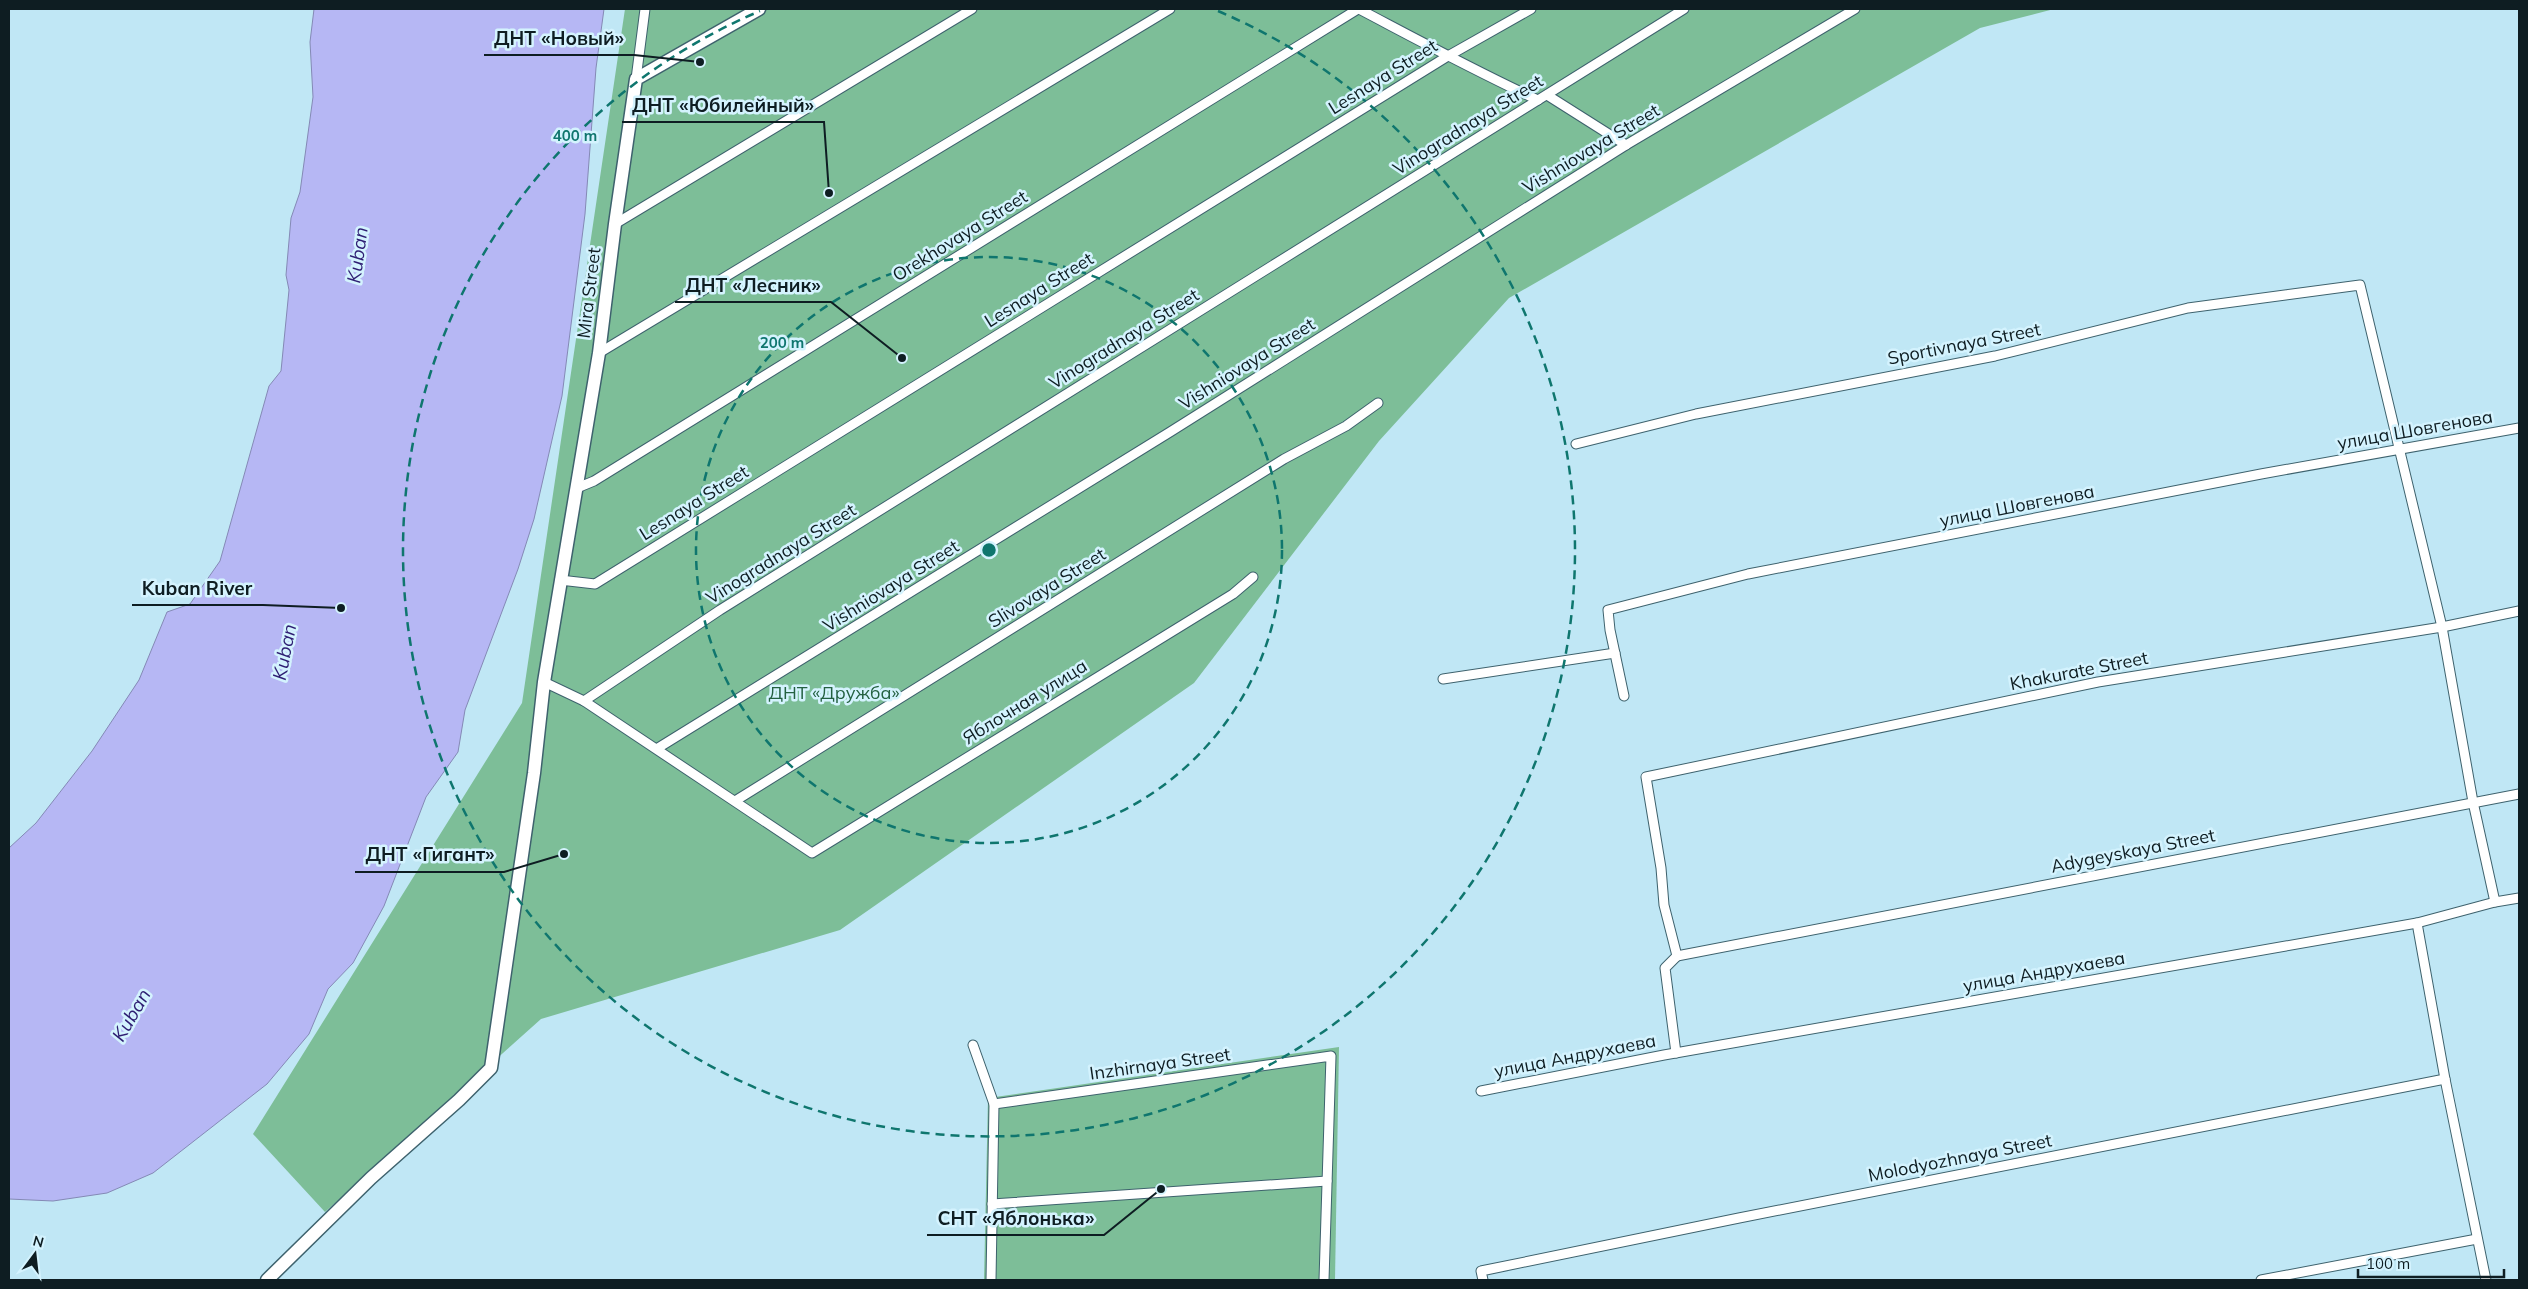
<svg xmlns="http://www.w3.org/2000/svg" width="2528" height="1289" font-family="Mulish,sans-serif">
<rect width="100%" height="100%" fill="#c0e7f5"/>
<g fill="#7dbe98">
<polygon points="625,9 2054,9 1980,28 1509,298 1379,441 1194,683 840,930 541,1019 325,1212 253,1134 522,703"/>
<polygon points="1339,1047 1335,1280 984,1280 988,1098"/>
</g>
<polygon fill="#b6b7f4" stroke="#8489b5" points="314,9 604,9 596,68 585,214 562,396 534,519 518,569 465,710 458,752 426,797 384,906 353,963 328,989 309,1034 267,1084 153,1173 107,1193 53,1201 9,1199 9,848 36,823 92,751 139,680 167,612 190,604 220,561 269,386 281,371 289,290 286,275 291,218 300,192 313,97 310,42"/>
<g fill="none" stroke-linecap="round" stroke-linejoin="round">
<defs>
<g id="street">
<path d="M1359,9c59,31 118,63 179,91"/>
<polyline points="636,79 645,9"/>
<polyline points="1547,95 1626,145"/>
<polyline points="615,224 972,9"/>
<polyline points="599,353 1170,9"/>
<polyline points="1576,444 1696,414 1995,356 2188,308 2360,285 2442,627 2473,802 2495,902 2519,898"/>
<polyline points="577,488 594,481 1358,9"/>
<polyline points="560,580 595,584 1448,56 1531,9"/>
<polyline points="2519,611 2442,627 2098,682 1646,777 1661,868 1664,905 1677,956 2519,794"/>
<polyline points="1443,679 1615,653"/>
<polyline points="544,682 584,701 812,853 1233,594 1253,577"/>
<polyline points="1624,696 1610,630 1608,610 1748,574 2261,474 2519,428"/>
<polyline points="584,701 720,610 1684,9"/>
<polyline points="658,748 1170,432 1626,145 1855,9"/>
<polyline points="735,801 1284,459 1346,426 1378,403"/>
<polyline points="973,1045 994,1104 991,1280"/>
<polyline points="1676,1053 1665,968 1677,956"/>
<polyline points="1481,1091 1664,1055 2417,923"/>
<polyline points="994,1104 1331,1056 1324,1280"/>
<polyline points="992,1204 1327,1181"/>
<polyline points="1483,1280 1481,1271 1739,1218 2445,1079"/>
<polyline points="2261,1280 2477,1239"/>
<polyline points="2486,1280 2445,1079 2417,923 2495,902"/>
</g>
<polyline id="secondary" points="267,1280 371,1178 459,1100 491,1068 534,773 544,682 599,353 615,224 636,79 759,9"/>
</defs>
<use href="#street" stroke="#3e626d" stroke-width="11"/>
<use href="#secondary" stroke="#3e626d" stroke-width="15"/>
<use href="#street" stroke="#fff" stroke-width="9"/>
<use href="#secondary" stroke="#fff" stroke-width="12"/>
</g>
<g fill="none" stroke="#0f766e" stroke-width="2.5" stroke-dasharray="9 6">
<circle cx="989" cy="550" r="293"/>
<path d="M1218 11A586 586 0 1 1 760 11"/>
</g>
<g text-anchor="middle" stroke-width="5" stroke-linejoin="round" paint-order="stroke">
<g font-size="18" fill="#0e1d22" stroke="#d4f3fe">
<text transform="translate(1383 77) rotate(-32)" y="6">Lesnaya Street</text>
<text transform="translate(1468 125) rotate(-32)" y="6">Vinogradnaya Street</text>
<text transform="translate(1591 149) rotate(-31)" y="6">Vishniovaya Street</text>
<text transform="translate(960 236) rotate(-32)" y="6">Orekhovaya Street</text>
<text transform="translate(1039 290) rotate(-32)" y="6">Lesnaya Street</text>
<text transform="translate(589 293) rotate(-83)" y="6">Mira Street</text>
<text transform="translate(1124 339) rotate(-32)" y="6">Vinogradnaya Street</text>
<text transform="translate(1964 344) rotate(-11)" y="6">Sportivnaya Street</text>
<text transform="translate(1247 364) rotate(-32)" y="6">Vishniovaya Street</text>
<text transform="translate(2415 430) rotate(-10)" y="6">улица Шовгенова</text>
<text transform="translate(694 503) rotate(-32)" y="6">Lesnaya Street</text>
<text transform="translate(2017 506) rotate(-11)" y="6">улица Шовгенова</text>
<text transform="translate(781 554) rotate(-32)" y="6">Vinogradnaya Street</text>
<text transform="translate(891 586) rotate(-32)" y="6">Vishniovaya Street</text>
<text transform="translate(1047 588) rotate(-32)" y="6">Slivovaya Street</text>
<text transform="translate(2079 671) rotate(-11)" y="6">Khakurate Street</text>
<text transform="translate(1025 702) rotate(-32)" y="6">Яблочная улица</text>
<text transform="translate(2133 851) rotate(-11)" y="6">Adygeyskaya Street</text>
<text transform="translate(2044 972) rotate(-10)" y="6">улица Андрухаева</text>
<text transform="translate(1575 1056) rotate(-11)" y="6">улица Андрухаева</text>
<text transform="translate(1160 1064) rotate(-8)" y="6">Inzhirnaya Street</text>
<text transform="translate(1960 1158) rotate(-11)" y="6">Molodyozhnaya Street</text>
</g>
<g font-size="18" fill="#246141" stroke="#d4f3fe">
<text x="834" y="699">ДНТ «Дружба»</text>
</g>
<g font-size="19" font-style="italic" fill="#2e1e73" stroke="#d4f3fe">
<text transform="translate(357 255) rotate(-82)" y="7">Kuban</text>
<text transform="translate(284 652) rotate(-79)" y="7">Kuban</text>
<text transform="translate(131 1015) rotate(-60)" y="7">Kuban</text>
</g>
</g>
<circle cx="989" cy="550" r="8" fill="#0f766e" stroke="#d4f3fe" stroke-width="2.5"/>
<g font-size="15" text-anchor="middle" font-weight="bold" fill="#0f766e" stroke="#d4f3fe" stroke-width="5" stroke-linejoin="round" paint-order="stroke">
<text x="575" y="141">400 m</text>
<text x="782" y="348">200 m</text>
</g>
<path fill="none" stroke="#0e1d22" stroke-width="2" d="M700 62L634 55H484M829 193L824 122H622M902 358L831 302H675M341 608L263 605H132M564 854L504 872H355M1161 1189L1104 1235H927"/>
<g fill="#0e1d22" stroke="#d4f3fe" stroke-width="2">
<circle cx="700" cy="62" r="5"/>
<circle cx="829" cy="193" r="5"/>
<circle cx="902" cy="358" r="5"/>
<circle cx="341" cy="608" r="5"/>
<circle cx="564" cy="854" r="5"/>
<circle cx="1161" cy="1189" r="5"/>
</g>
<g font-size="19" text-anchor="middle" font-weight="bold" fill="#0e1d22" stroke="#d4f3fe" stroke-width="5" stroke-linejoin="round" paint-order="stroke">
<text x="559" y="45">ДНТ «Новый»</text>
<text x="723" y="112">ДНТ «Юбилейный»</text>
<text x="753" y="292">ДНТ «Лесник»</text>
<text x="197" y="595">Kuban River</text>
<text x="430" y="861">ДНТ «Гигант»</text>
<text x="1016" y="1225">СНТ «Яблонька»</text>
</g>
<rect width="2528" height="1289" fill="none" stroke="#0e1d22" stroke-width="20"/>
<g transform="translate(35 1254) rotate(15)" stroke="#d4f3fe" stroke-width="4" paint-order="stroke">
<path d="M0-4L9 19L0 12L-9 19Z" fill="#0e1d22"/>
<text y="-8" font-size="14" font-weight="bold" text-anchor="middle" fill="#0e1d22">N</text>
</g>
<path d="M2358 1269v8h146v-8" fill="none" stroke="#0e1d22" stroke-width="2.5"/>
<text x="2366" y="1269" font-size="15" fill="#0e1d22" stroke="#d4f3fe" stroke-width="4" paint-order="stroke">100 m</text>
</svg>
